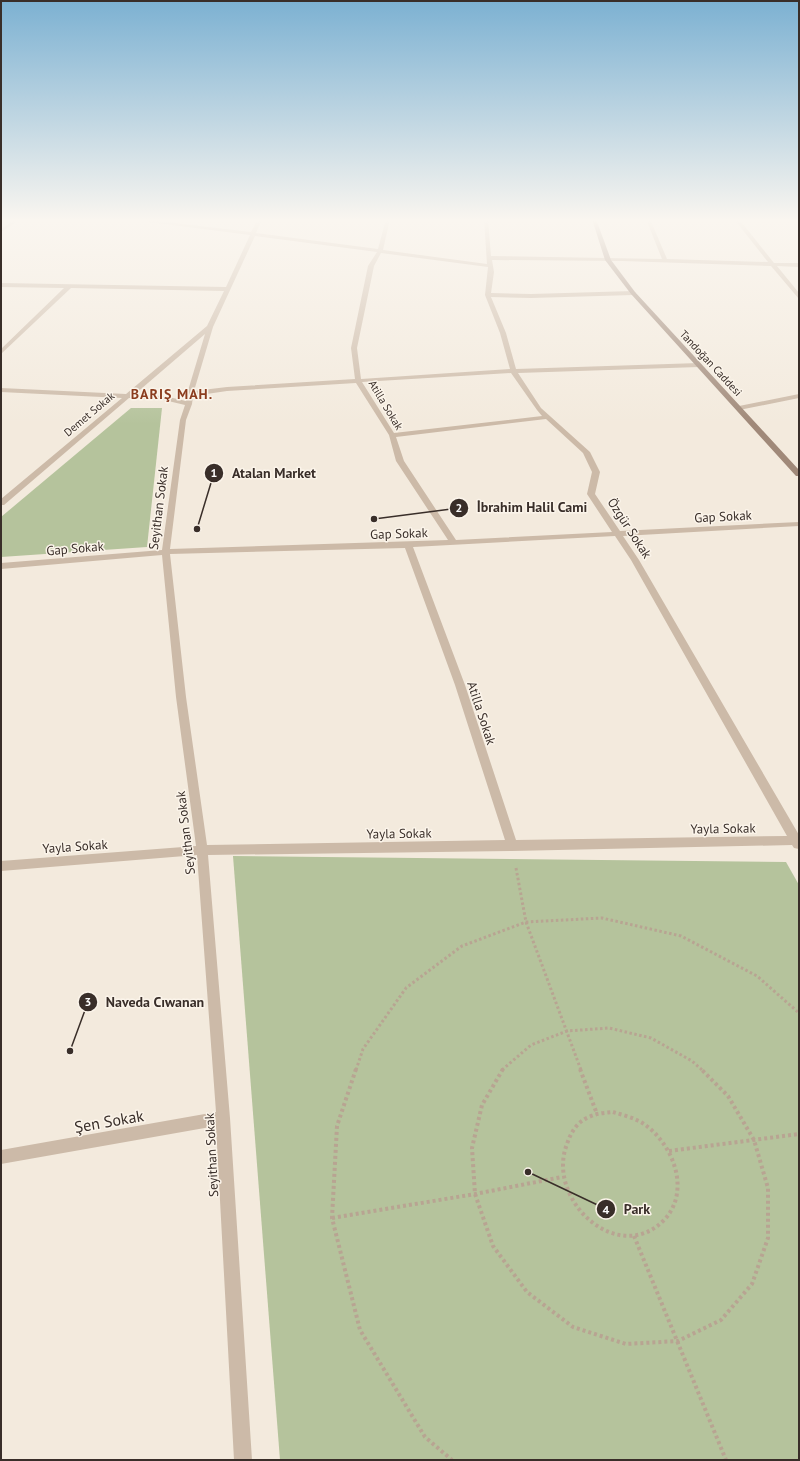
<svg xmlns="http://www.w3.org/2000/svg" width="800" height="1461" font-family="'PT Sans',sans-serif">
<rect width="100%" height="100%" fill="#f3eadd"/>
<g fill="#b5c39c">
<polygon points="131,408 162,408 147,547 1,557 1,517"/>
<polygon points="233,856 786,862 799,885 799,1460 280,1460"/>
</g>
<g fill="none" stroke-linecap="round" stroke-linejoin="round">
<g stroke="#b8a492" stroke-width="3" stroke-dasharray="2.5 2.5" stroke-linecap="butt">
<polyline points="516,868 526,922 581,1070"/>
<polyline points="356,1070 363,1049 406,988 462,946 526,922 602,918 681,936 757,976 799,1013"/>
<polyline points="502,1070 531,1045 567,1031 609,1028 651,1038 692,1061 702,1070"/>
</g>
<g stroke="#b8a492" stroke-width="4" stroke-dasharray="3 3" stroke-linecap="butt">
<polyline points="356,1069 337,1126 332,1218 360,1330 425,1437 452,1460"/>
<polyline points="503,1069 482,1105 472,1148 475,1194 493,1246 527,1292 573,1327 626,1344 678,1341 721,1320 752,1284 768,1238 768,1188 754,1140 728,1096 701,1069"/>
<polyline points="580,1069 597,1114"/>
<path d="M613,1112c10,3 22,6 31,12 29,20 47,66 21,95 -46,49 -120,-19 -98,-75 4,-12 10,-22 22,-27 8,-4 16,-4 24,-5z"/>
<polyline points="669,1151 799,1134"/>
<polyline points="332,1218 475,1194 562,1177"/>
<polyline points="634,1236 726,1460"/>
</g>
<g fill="#ccbaa8" fill-rule="evenodd">
<polygon points="16,219 21,219 1,232 1,229"/>
<path d="M125,219h15l111,13 7,-13h4l-6,14 122,16 8,-30h4l-7,31 104,14 -3,-45h4l3,37 171,3 -16,-40h4l17,40 101,3 -34,-43h5l35,44h25v4l-22,-1 22,27v6l-28,-33 -148,-5 -131,-1 2,12 -3,21 40,1 102,-3 3,2 -3,2 -102,3 -40,-1 15,36 10,36 183,-6 3,2 -3,2 -181,6 23,35 49,44 10,20 -5,22 25,37 179,-9v4l-176,10 16,24 160,275v14l-5,-1 -2,-3 -280,6 -304,4 22,263 22,342h-18l-18,-334 -215,38v-14l215,-38 -19,-257 -196,16v-10l195,-15 -20,-149 -14,-142 -161,14v-6l161,-13 18,-130 5,-15 -21,-5 -35,-2 -125,107h-3v-6l121,-101 -121,-6v-4l125,6 81,-68 17,-35 -153,-3 -70,66v-5l63,-61 -63,-1v-4l225,4 24,-52zM255,236l122,16 -9,14 -17,82 4,31 -128,8 -33,4 19,-64zM381,253l107,14 -3,28 15,38 10,36 -149,10 -4,-31 17,-82zM205,334l-18,60 -1,7 -22,-5 -30,-1zM511,373l26,37 5,6 -148,17 -32,-51zM356,383l33,52 7,26 52,79 -278,9 16,-129 6,-16 1,-8 34,-5zM546,419l37,34 9,19 -5,22 25,38 -156,8 -52,-79 -8,-24zM615,536l16,24 156,276 -271,4 -51,-155 -52,-138zM405,548l50,137 50,155 -298,5 -21,-148 -16,-143z"/>
<polygon points="799,394 799,398 739,410 736,408 739,406"/>
</g>
<polygon fill="#a08979" fill-rule="evenodd" points="592,219 596,219 611,260 635,292 799,470 799,476 796,476 631,294 605,260"/>
</g>
<linearGradient id="sky" x2="0" y2="1"><stop stop-color="#7cb1d2"/><stop offset="0.52" stop-color="#faf6f0"/><stop offset="1" stop-color="#faf6f0" stop-opacity="0"/></linearGradient>
<rect width="800" height="424" fill="url(#sky)"/>
<g text-anchor="middle" stroke-width="3" stroke-linejoin="round" paint-order="stroke">
<g font-size="11" fill="#392e29" stroke="#fbf4ea">
<text transform="translate(711 363) rotate(47)" y="4">Tandoğan Caddesi</text>
<text transform="translate(386 405) rotate(59)" y="4">Atilla Sokak</text>
<text transform="translate(89 414) rotate(-40)" y="4">Demet Sokak</text>
</g>
<g font-size="13" fill="#392e29" stroke="#fbf4ea">
<text transform="translate(158 508) rotate(-83)" y="5">Seyithan Sokak</text>
<text transform="translate(723 516) rotate(-3)" y="5">Gap Sokak</text>
<text transform="translate(630 528) rotate(57)" y="5">Özgür Sokak</text>
<text transform="translate(399 533) rotate(-2)" y="5">Gap Sokak</text>
<text transform="translate(75 548) rotate(-5)" y="5">Gap Sokak</text>
<text transform="translate(482 713) rotate(72)" y="5">Atilla Sokak</text>
<text transform="translate(723 828) rotate(-1)" y="5">Yayla Sokak</text>
<text transform="translate(185 833) rotate(-97)" y="5">Seyithan Sokak</text>
<text transform="translate(399 833) rotate(-1)" y="5">Yayla Sokak</text>
<text transform="translate(75 846) rotate(-4)" y="5">Yayla Sokak</text>
<text transform="translate(211 1155) rotate(-93)" y="5">Seyithan Sokak</text>
</g>
<g font-size="14" font-weight="bold" letter-spacing="1" fill="#8b3c1e" stroke="#fbf4ea">
<text x="172" y="399">BARIŞ MAH.</text>
</g>
<g font-size="16" fill="#392e29" stroke="#fbf4ea">
<text transform="translate(109 1121) rotate(-10)" y="6">Şen Sokak</text>
</g>
</g>
<path fill="none" stroke="#392e29" stroke-width="1.5" d="M197 529L214 473M374 519L459 508M70 1051L88 1002M528 1172L606 1209"/>
<g fill="#392e29" stroke="#fbf4ea" stroke-width="1.5">
<circle cx="197" cy="529" r="4"/>
<circle cx="374" cy="519" r="4"/>
<circle cx="70" cy="1051" r="4"/>
<circle cx="528" cy="1172" r="4"/>
<circle cx="214" cy="473" r="10"/>
<circle cx="459" cy="508" r="10"/>
<circle cx="88" cy="1002" r="10"/>
<circle cx="606" cy="1209" r="10"/>
</g>
<g font-size="12" text-anchor="middle" font-weight="bold" fill="#fff">
<text x="214" y="477">1</text>
<text x="459" y="512">2</text>
<text x="88" y="1006">3</text>
<text x="606" y="1214">4</text>
</g>
<g font-size="14" text-anchor="middle" font-weight="bold" fill="#392e29" stroke="#fbf4ea" stroke-width="3" stroke-linejoin="round" paint-order="stroke">
<text x="274" y="478">Atalan Market</text>
<text x="532" y="512">İbrahim Halil Cami</text>
<text x="155" y="1007">Naveda Cıwanan</text>
<text x="637" y="1214">Park</text>
</g>
<rect width="800" height="1461" fill="none" stroke="#392e29" stroke-width="4"/>
</svg>
